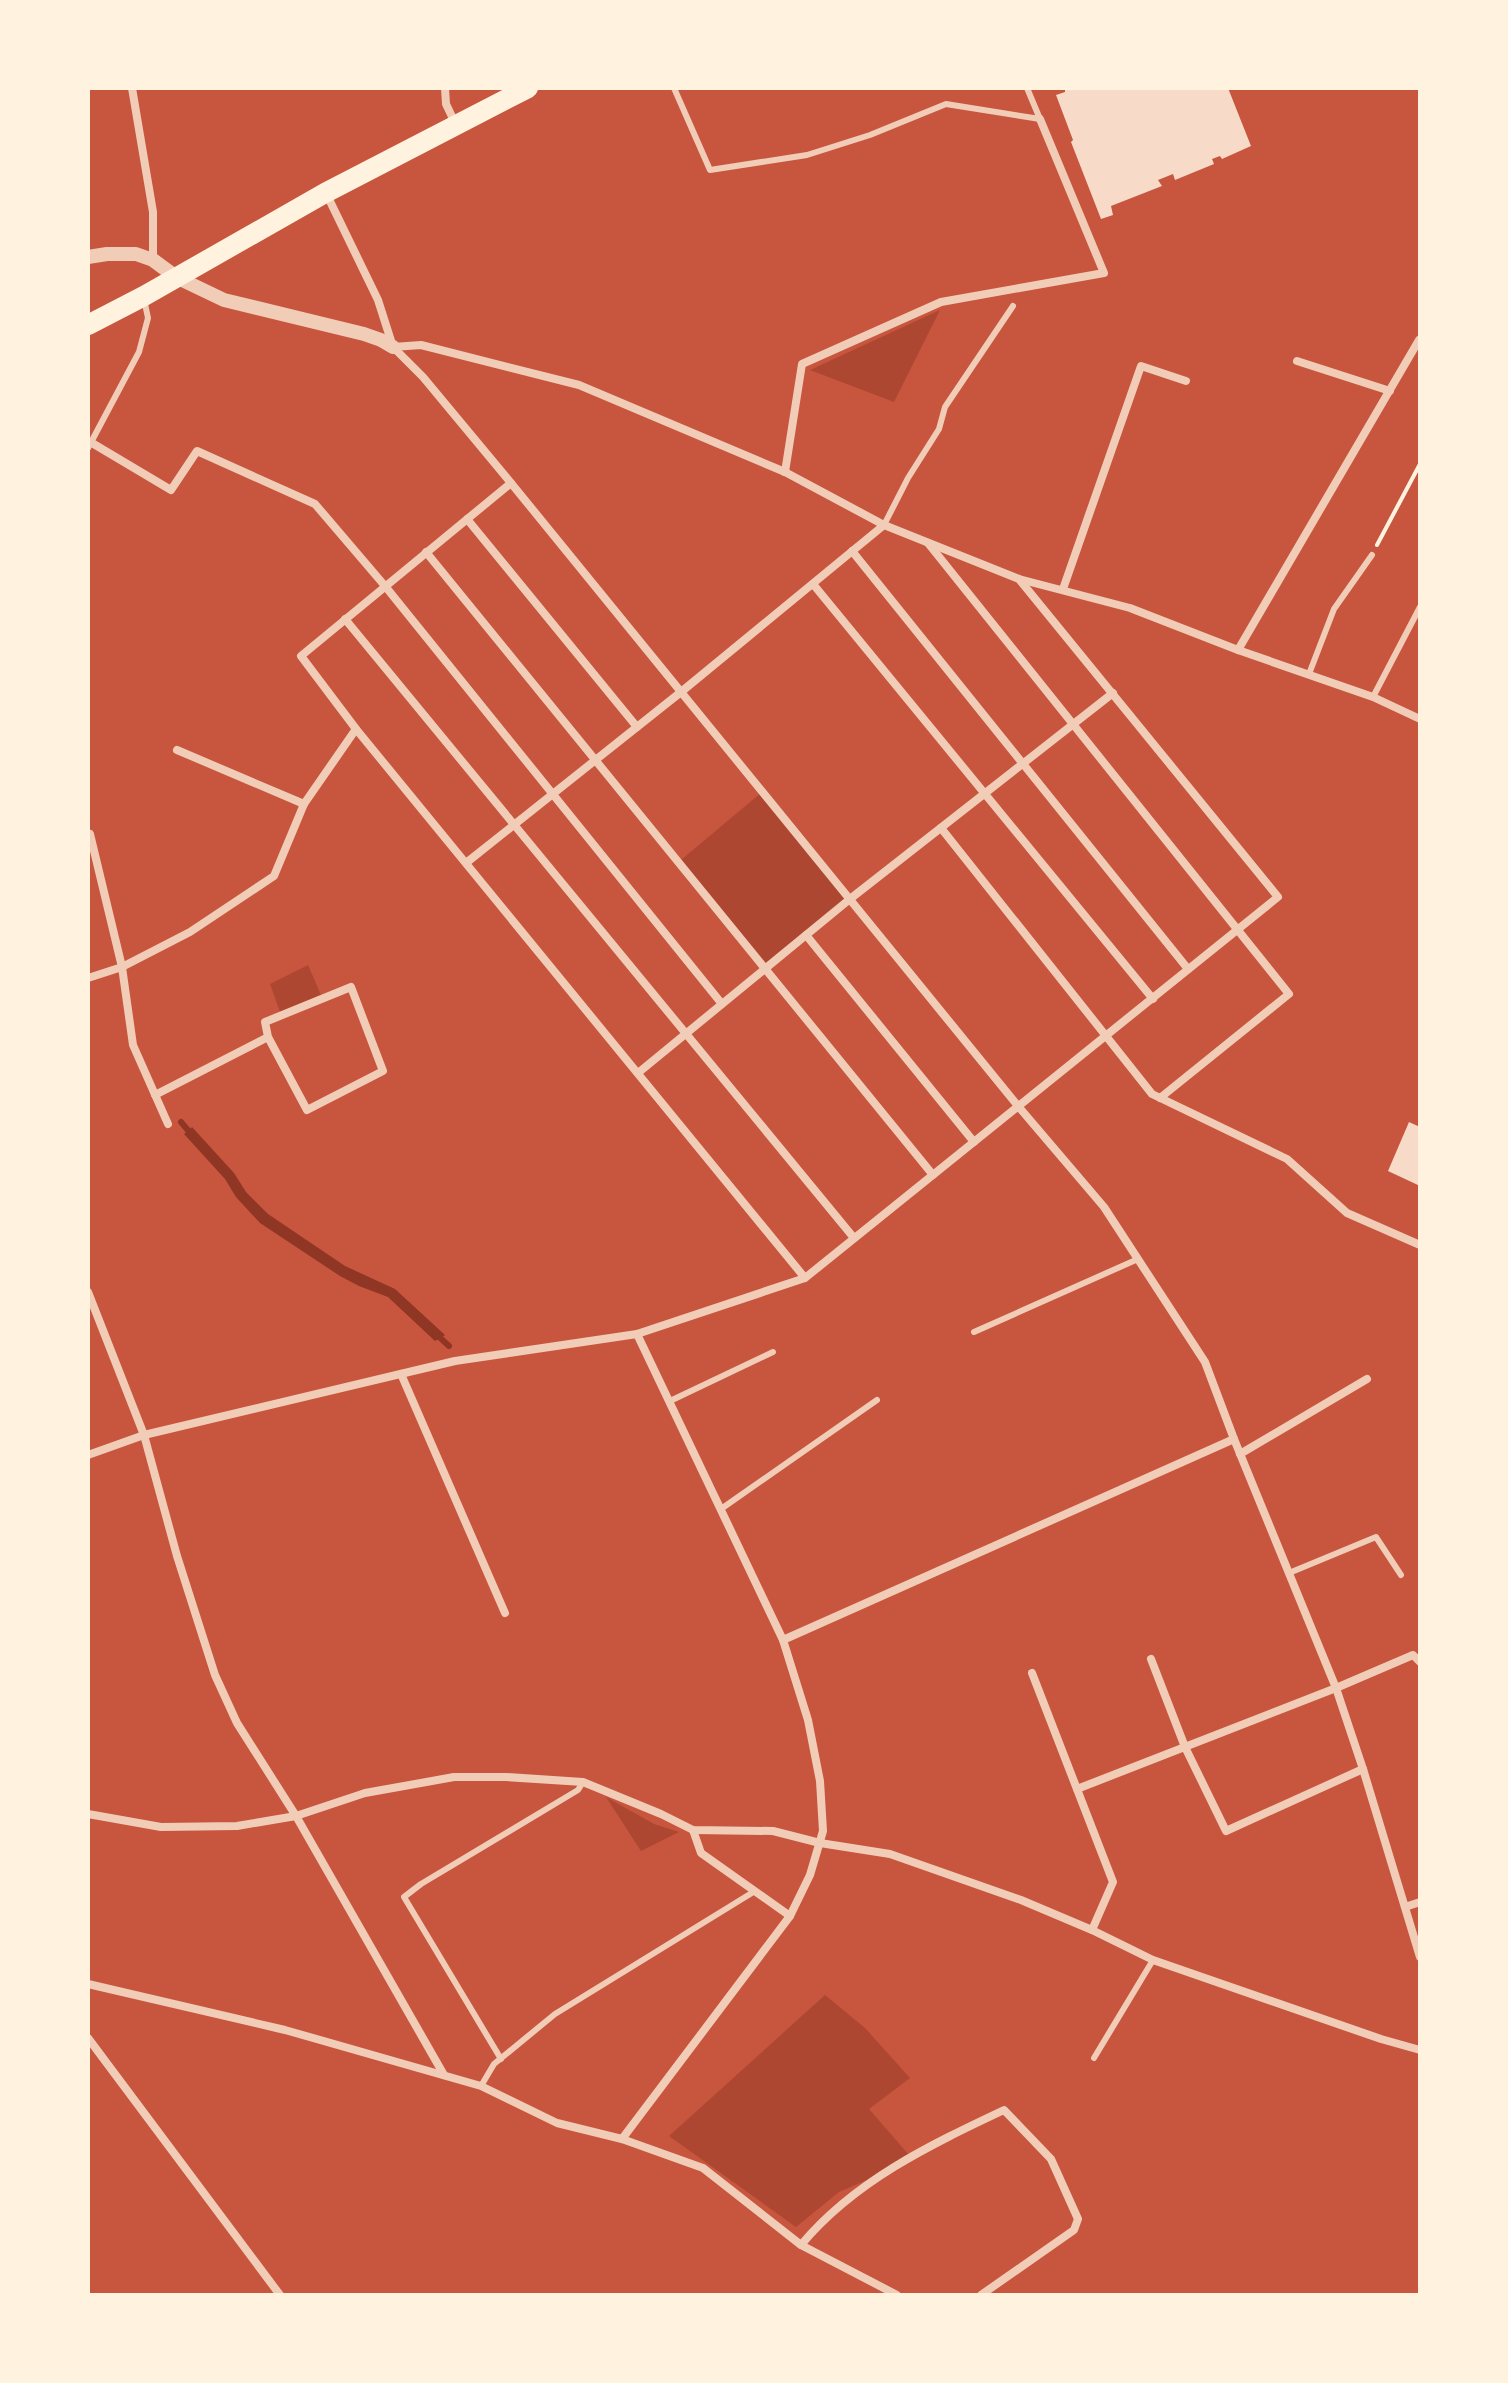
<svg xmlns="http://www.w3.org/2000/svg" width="1508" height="2383" font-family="Cabin,sans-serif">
<rect width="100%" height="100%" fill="#c8553d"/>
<g fill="#ae4732">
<polygon points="940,310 894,402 810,370"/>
<polygon points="762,792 847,896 766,963 681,860"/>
<polygon points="308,965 321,995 280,1012 270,984"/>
<polygon points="606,1797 654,1824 679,1832 641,1851"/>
<polygon points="825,1995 865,2028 910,2078 869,2109 909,2155 867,2180 839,2192 796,2227 669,2136"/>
</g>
<polygon fill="#8f3625" points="192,1127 234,1173 246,1192 268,1214 345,1266 395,1289 445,1335 435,1341 388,1297 359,1286 340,1276 260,1223 236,1197 225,1179 184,1134"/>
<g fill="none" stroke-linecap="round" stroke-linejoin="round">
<g stroke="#8f3625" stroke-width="6">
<polyline points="181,1122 192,1135"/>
<polyline points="436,1334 449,1346"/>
</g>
</g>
<g fill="#f7dbc8">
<polygon points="1068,88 1228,88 1251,146 1222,159 1220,156 1212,159 1214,164 1175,180 1173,174 1158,180 1162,186 1111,206 1113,215 1101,219 1071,142 1073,140 1056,95 1065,92 1065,89"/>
<polygon points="1409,1122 1420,1127 1420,1186 1388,1171"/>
</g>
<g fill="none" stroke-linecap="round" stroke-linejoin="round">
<polyline stroke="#fff3e0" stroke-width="4" points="1377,545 1420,464"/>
<g stroke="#f1ccb7" stroke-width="6">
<polyline points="674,88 710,170 807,155 870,135 946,104 1040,119 1027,88"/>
<polyline points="88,448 139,352 148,318 144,299"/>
<polyline points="884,525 908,478 939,429 945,407 1013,306"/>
<polyline points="1309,674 1334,609 1372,555"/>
<polyline points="1373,697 1420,607"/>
<polyline points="974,1332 1138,1259"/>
<polyline points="670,1401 773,1352"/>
<polyline points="721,1509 877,1400"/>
<polyline points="1289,1573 1376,1537 1401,1575"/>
<polyline points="1094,2058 1153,1960"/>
<polyline points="501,2059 404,1897 421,1884 578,1790 583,1782"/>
<polyline points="481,2086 494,2064 555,2014 755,1891"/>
</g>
<g stroke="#f1ccb7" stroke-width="8">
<polyline points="132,88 153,212 153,260"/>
<polyline points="445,88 446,104 456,125"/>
<polyline points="326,193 378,300 393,347 423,377 511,483 1018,1106 1104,1207 1205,1362 1234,1439 1336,1688 1363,1769 1420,1957"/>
<polyline points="393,347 421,345 579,385 785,472 884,525 1019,579 1130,608 1238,650 1373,697 1420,719"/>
<polyline points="1297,361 1390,391"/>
<polyline points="92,443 171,490 197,451 315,504 385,586 722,1004"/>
<polyline points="785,472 802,364 941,302 1104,273 1040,119"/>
<polyline points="511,483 301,656 356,729 805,1278"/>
<polyline points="467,519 637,727"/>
<polyline points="928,543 1289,994 1160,1098"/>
<polyline points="852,551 1188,969"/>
<polyline points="426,552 933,1175"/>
<polyline points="813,584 1153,999"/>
<polyline points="1063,589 1141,366 1186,381"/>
<polyline points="345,619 854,1238"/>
<polyline points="1238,650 1419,340"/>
<polyline points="177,750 304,804"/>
<polyline points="941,828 1152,1094 1287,1159 1347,1213 1420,1245"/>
<polyline points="88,835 90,834 122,967 133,1045 168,1124"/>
<polyline points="466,863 681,692 884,525"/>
<polyline points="806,935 974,1142"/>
<polyline points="88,978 122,967 190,932 274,876 304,804 356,729"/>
<polyline points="638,1073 850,899 1113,693"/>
<polyline points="155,1095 268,1037 265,1022 351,987 383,1071 307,1110 268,1037"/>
<polyline points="88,1292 144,1435 177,1556 215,1675 237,1723 296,1816 444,2075"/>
<polyline points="401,1374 505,1613"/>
<polyline points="1240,1454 1367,1379"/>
<polyline points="88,1455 144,1435 455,1361 637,1334 805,1278 1278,897 1019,579"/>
<polyline points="783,1640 1234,1439"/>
<polyline points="1151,1659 1185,1747 1226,1831 1363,1769"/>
<polyline points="1032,1673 1113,1882 1092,1930"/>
<polyline points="1077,1789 1336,1688 1413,1655 1420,1662"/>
<polyline points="88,1814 161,1827 237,1826 296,1816 365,1793 454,1777 506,1777 583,1782 661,1814 693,1830 773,1831 820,1843 890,1854 1021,1900 1092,1930 1153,1960 1381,2039 1420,2050"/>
<polyline points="693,1830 701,1853 790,1916"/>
<polyline points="1405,1907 1420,1902"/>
<polyline points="88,1984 285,2030 481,2086 557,2123 622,2139 703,2168 801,2245 897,2295"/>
<polyline points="88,2038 280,2295"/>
<polyline points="622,2139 790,1916 810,1875 823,1831 820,1781 808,1720 783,1640 637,1334"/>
<path d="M801,2245c53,-64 129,-100 203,-135l47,49 27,60 -4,11 -93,65"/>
</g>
<polyline stroke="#f1ccb7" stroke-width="14" points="88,257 107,254 136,254 153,260 176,277 224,300 364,334 381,340 393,347"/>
<polyline stroke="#fff3e0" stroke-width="20" points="88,325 144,296 325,193 528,88"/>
</g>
<rect width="1508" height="2383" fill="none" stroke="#fff3e0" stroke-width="180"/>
</svg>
